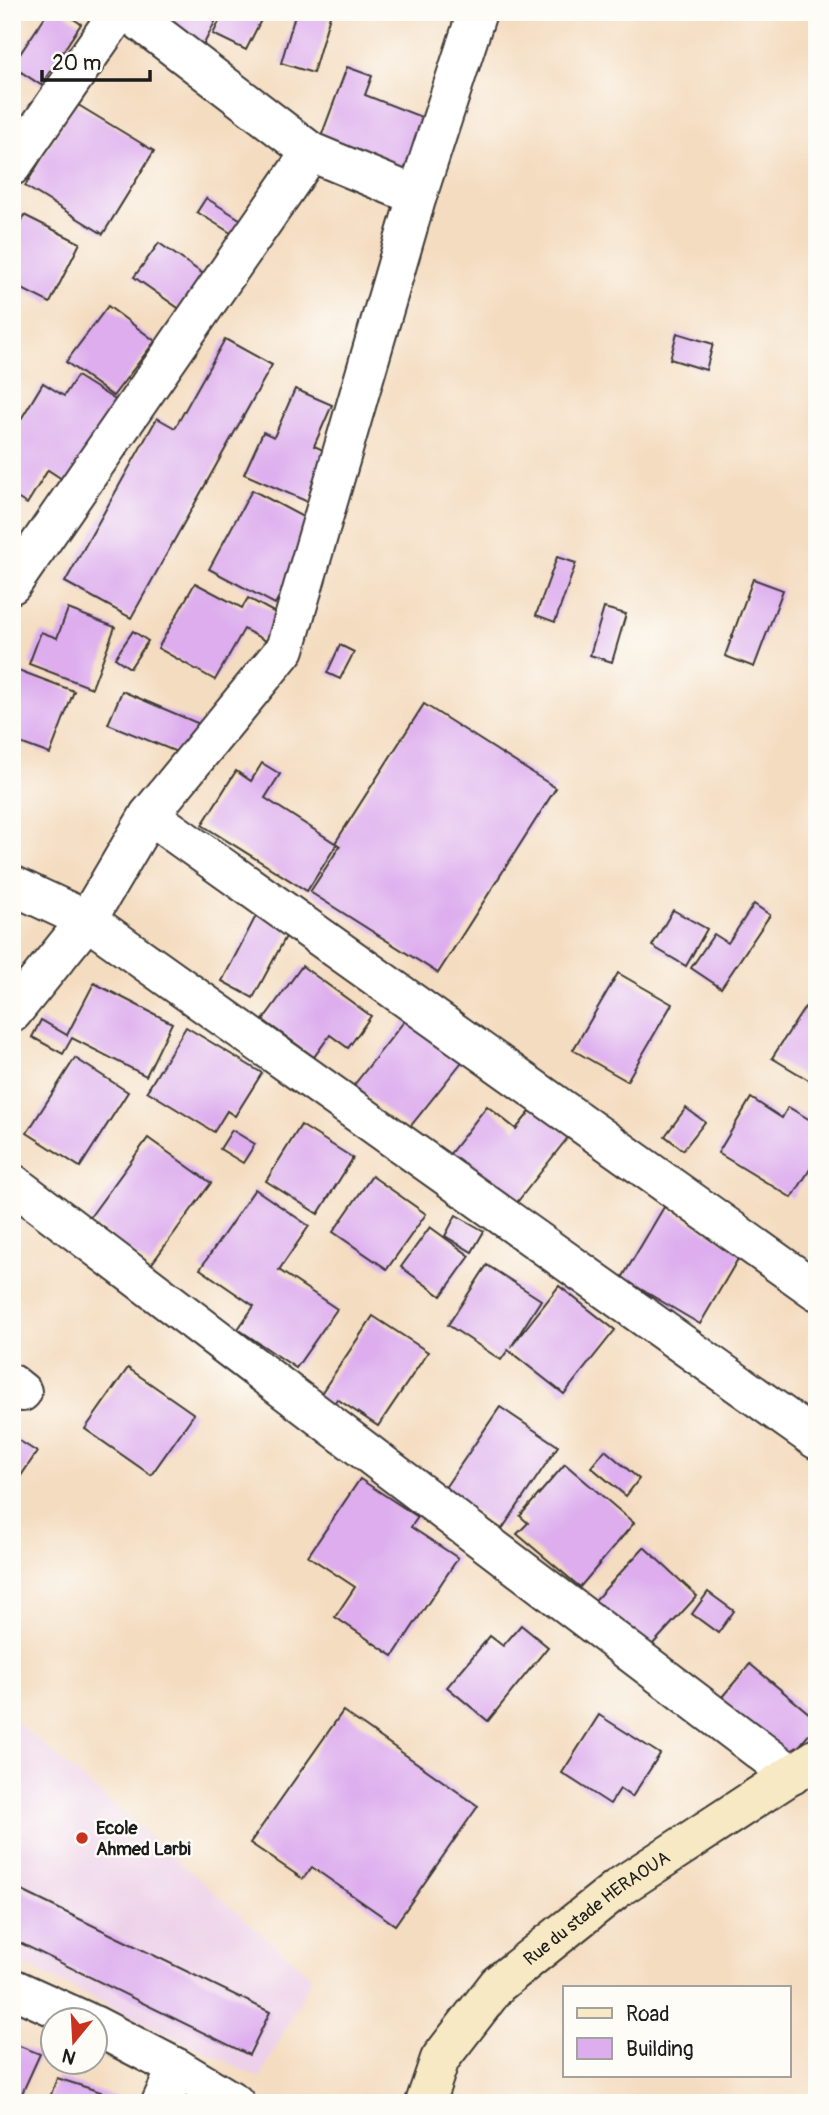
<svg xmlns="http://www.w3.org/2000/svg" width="829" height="2115" font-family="Pangolin,sans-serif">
<rect width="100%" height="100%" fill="#fdfcf7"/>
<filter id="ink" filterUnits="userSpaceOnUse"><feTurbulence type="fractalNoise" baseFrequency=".0143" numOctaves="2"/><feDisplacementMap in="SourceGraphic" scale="14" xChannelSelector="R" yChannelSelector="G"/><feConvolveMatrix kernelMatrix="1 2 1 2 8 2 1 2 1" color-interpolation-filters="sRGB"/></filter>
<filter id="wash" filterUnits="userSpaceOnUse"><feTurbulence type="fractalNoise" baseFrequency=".00686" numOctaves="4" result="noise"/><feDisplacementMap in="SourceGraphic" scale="28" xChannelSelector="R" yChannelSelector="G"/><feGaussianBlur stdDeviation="1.57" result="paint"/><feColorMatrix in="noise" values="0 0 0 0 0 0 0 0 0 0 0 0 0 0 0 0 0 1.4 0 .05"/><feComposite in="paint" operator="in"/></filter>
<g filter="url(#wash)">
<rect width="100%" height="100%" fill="#f4dcc0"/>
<polygon fill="#edd0e9" points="12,1718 312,1977 260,2078 12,1959"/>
<g id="blocks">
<g fill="#ddadee">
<polygon points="48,12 63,12 81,24 41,85 12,66"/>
<polygon points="165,12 220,12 202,48 158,26"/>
<polygon points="224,12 265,12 246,50 213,34"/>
<polygon points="296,12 331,12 313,73 281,63"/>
<polygon points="347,67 372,76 365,95 424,118 402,177 318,145"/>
<polygon points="75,103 154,151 103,234 25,186"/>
<polygon points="206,198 243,221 234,235 197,212"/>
<polygon points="24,215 80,243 50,303 12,284 12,239"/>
<polygon points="159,243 209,278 184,312 134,277"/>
<polygon points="108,306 155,341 113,396 66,362"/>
<polygon points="677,333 713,344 706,370 670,359"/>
<polygon points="225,339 272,365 131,618 65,582 157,418 175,428"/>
<polygon points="77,376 125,406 68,483 48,470 27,504 12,495 12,434 43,383 64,396"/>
<polygon points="295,389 332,405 314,446 330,453 308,502 244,474 263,432 274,437"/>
<polygon points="252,490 318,525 275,604 209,569"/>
<polygon points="557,557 576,563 555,622 536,615"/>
<polygon points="753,579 783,590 754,667 725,656"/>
<polygon points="195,583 242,608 248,598 281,616 266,641 244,629 215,680 158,648"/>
<polygon points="604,608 626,614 612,662 590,655"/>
<polygon points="68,609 115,627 92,688 29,664 41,632 57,638"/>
<polygon points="133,631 148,641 130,668 115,658"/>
<polygon points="340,645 354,652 340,679 327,673"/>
<polygon points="18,670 74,691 50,754 12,740 12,685"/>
<polygon points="122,691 202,725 189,757 108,724"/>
<polygon points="424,704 556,788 438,973 310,892 340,846 337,844 307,891 202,825 236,771 251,781 262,763 280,774 265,798 335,843"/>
<polygon points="754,904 770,915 721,988 691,968 714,934 728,943"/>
<polygon points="673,910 707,929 686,966 652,946"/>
<polygon points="257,914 289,931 253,998 222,981"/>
<polygon points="302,966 371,1016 348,1048 330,1035 314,1057 263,1020"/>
<polygon points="618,973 672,1004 627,1081 573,1050"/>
<polygon points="94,983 172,1023 146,1076 72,1038 63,1054 32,1037 41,1020 67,1035"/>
<polygon points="805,1007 817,1014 817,1085 772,1058"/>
<polygon points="414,1009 469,1053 409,1128 354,1085"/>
<polygon points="186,1027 262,1073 235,1116 227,1111 214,1132 147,1091"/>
<polygon points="75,1058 128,1092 80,1167 27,1133"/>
<polygon points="751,1098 782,1118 788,1107 817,1124 817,1158 792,1198 718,1153"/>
<polygon points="487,1106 516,1129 533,1108 569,1136 515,1205 446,1159"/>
<polygon points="686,1108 705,1122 683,1150 665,1136"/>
<polygon points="301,1125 353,1158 318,1214 266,1181"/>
<polygon points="232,1130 255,1144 243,1163 220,1149"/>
<polygon points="148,1138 211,1183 150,1266 88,1220"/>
<polygon points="372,1176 426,1214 387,1269 333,1232"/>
<polygon points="255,1189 309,1226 279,1270 337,1309 296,1368 238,1329 254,1306 200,1269"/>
<polygon points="664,1207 742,1252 700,1324 622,1278"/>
<polygon points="456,1215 484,1231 472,1252 445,1236"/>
<polygon points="430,1227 470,1256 441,1296 401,1267"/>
<polygon points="487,1265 541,1300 511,1347 559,1286 615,1330 564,1394 508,1350 501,1360 448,1325"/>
<polygon points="373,1316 428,1352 378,1426 337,1399 330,1410 316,1401"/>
<polygon points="128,1368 194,1414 151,1475 85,1429"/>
<polygon points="500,1407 558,1446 502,1529 463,1503 438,1498"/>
<polygon points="12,1436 37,1452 12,1489"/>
<polygon points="605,1450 639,1479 626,1496 591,1467"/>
<polygon points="565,1464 634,1523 580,1587 517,1534 528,1523 520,1516"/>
<polygon points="360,1479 418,1517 411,1527 458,1558 393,1656 335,1617 355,1587 308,1556"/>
<polygon points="644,1547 697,1596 640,1658 587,1609"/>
<polygon points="708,1592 734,1611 718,1633 692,1614"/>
<polygon points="521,1625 548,1647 488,1721 447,1687 490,1636 503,1646"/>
<polygon points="750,1664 817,1720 817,1725 786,1762 716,1704"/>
<polygon points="343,1711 478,1806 395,1925 312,1867 303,1879 250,1843"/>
<polygon points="599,1715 660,1754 632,1797 620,1789 610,1804 562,1773"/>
<polygon points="12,1886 270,2012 249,2055 12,1939"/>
<polygon points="12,2043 40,2054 20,2098 12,2094"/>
<polygon points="57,2078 132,2102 132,2103 48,2103"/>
</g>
</g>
</g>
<g filter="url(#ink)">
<use href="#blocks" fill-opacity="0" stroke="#3c3935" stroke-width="2"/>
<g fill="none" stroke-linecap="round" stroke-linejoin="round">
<defs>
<g id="street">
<polyline points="128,12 311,152 417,196"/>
<polyline points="12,166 119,12"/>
<polyline points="12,584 311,152"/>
<polyline points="149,815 817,1291"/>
<polyline points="12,885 87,920 817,1440"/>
<polyline points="12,1013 87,920 149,815 285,649 417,196 477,12"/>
<polyline points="12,1183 792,1775"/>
<polyline points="12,1384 22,1392"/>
<polyline points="12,1988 85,2021"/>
<polyline points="94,2025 177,2068 235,2103"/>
<polyline points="161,2103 177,2068"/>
</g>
<g id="secondary">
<path id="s1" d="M425,2103l15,-44 58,-75 120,-96 199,-130"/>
</g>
</defs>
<use href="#street" stroke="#3c3935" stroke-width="42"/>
<use href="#secondary" stroke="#3c3935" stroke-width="42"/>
<use href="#street" stroke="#fff" stroke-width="38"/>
<use href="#secondary" stroke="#f6e9c3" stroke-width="38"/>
</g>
</g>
<circle fill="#c8321e" stroke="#fdfcf7" stroke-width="2.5" cx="82" cy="1838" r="7"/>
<g text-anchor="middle" stroke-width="5" stroke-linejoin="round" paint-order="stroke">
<g font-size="18" font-weight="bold" fill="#1c1c1c" stroke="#fdfcf7" text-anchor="start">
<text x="96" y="1834">Ecole<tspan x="96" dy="21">Ahmed Larbi</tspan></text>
</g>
<g font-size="18" fill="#1c1c1c" stroke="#fdfcf7">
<text dy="6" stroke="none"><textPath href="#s1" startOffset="266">Rue du stade HERAOUA</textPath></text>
</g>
</g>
<rect width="829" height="2115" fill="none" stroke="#fdfcf7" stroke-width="42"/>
<rect x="563" y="1986" width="228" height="91" fill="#fdfcf7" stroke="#a3a29f" stroke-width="2"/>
<rect x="577" y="2008" width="35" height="10" fill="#f6e9c3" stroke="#a3a29f" stroke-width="2"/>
<text x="626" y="2021" font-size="21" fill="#1c1c1c">Road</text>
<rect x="577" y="2038" width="35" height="21" fill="#ddadee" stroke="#a3a29f" stroke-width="2"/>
<text x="626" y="2056" font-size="21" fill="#1c1c1c">Building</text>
<g transform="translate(74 2041) rotate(198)"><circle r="33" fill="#fdfcf7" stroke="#a3a29f" stroke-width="2"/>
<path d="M0-5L12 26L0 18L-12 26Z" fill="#c8321e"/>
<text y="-10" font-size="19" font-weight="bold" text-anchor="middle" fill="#1c1c1c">N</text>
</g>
<path d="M42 70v10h108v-10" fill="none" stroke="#1c1c1c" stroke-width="3.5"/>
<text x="52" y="70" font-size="21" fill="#1c1c1c" stroke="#fdfcf7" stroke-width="5" paint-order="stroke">20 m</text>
</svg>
